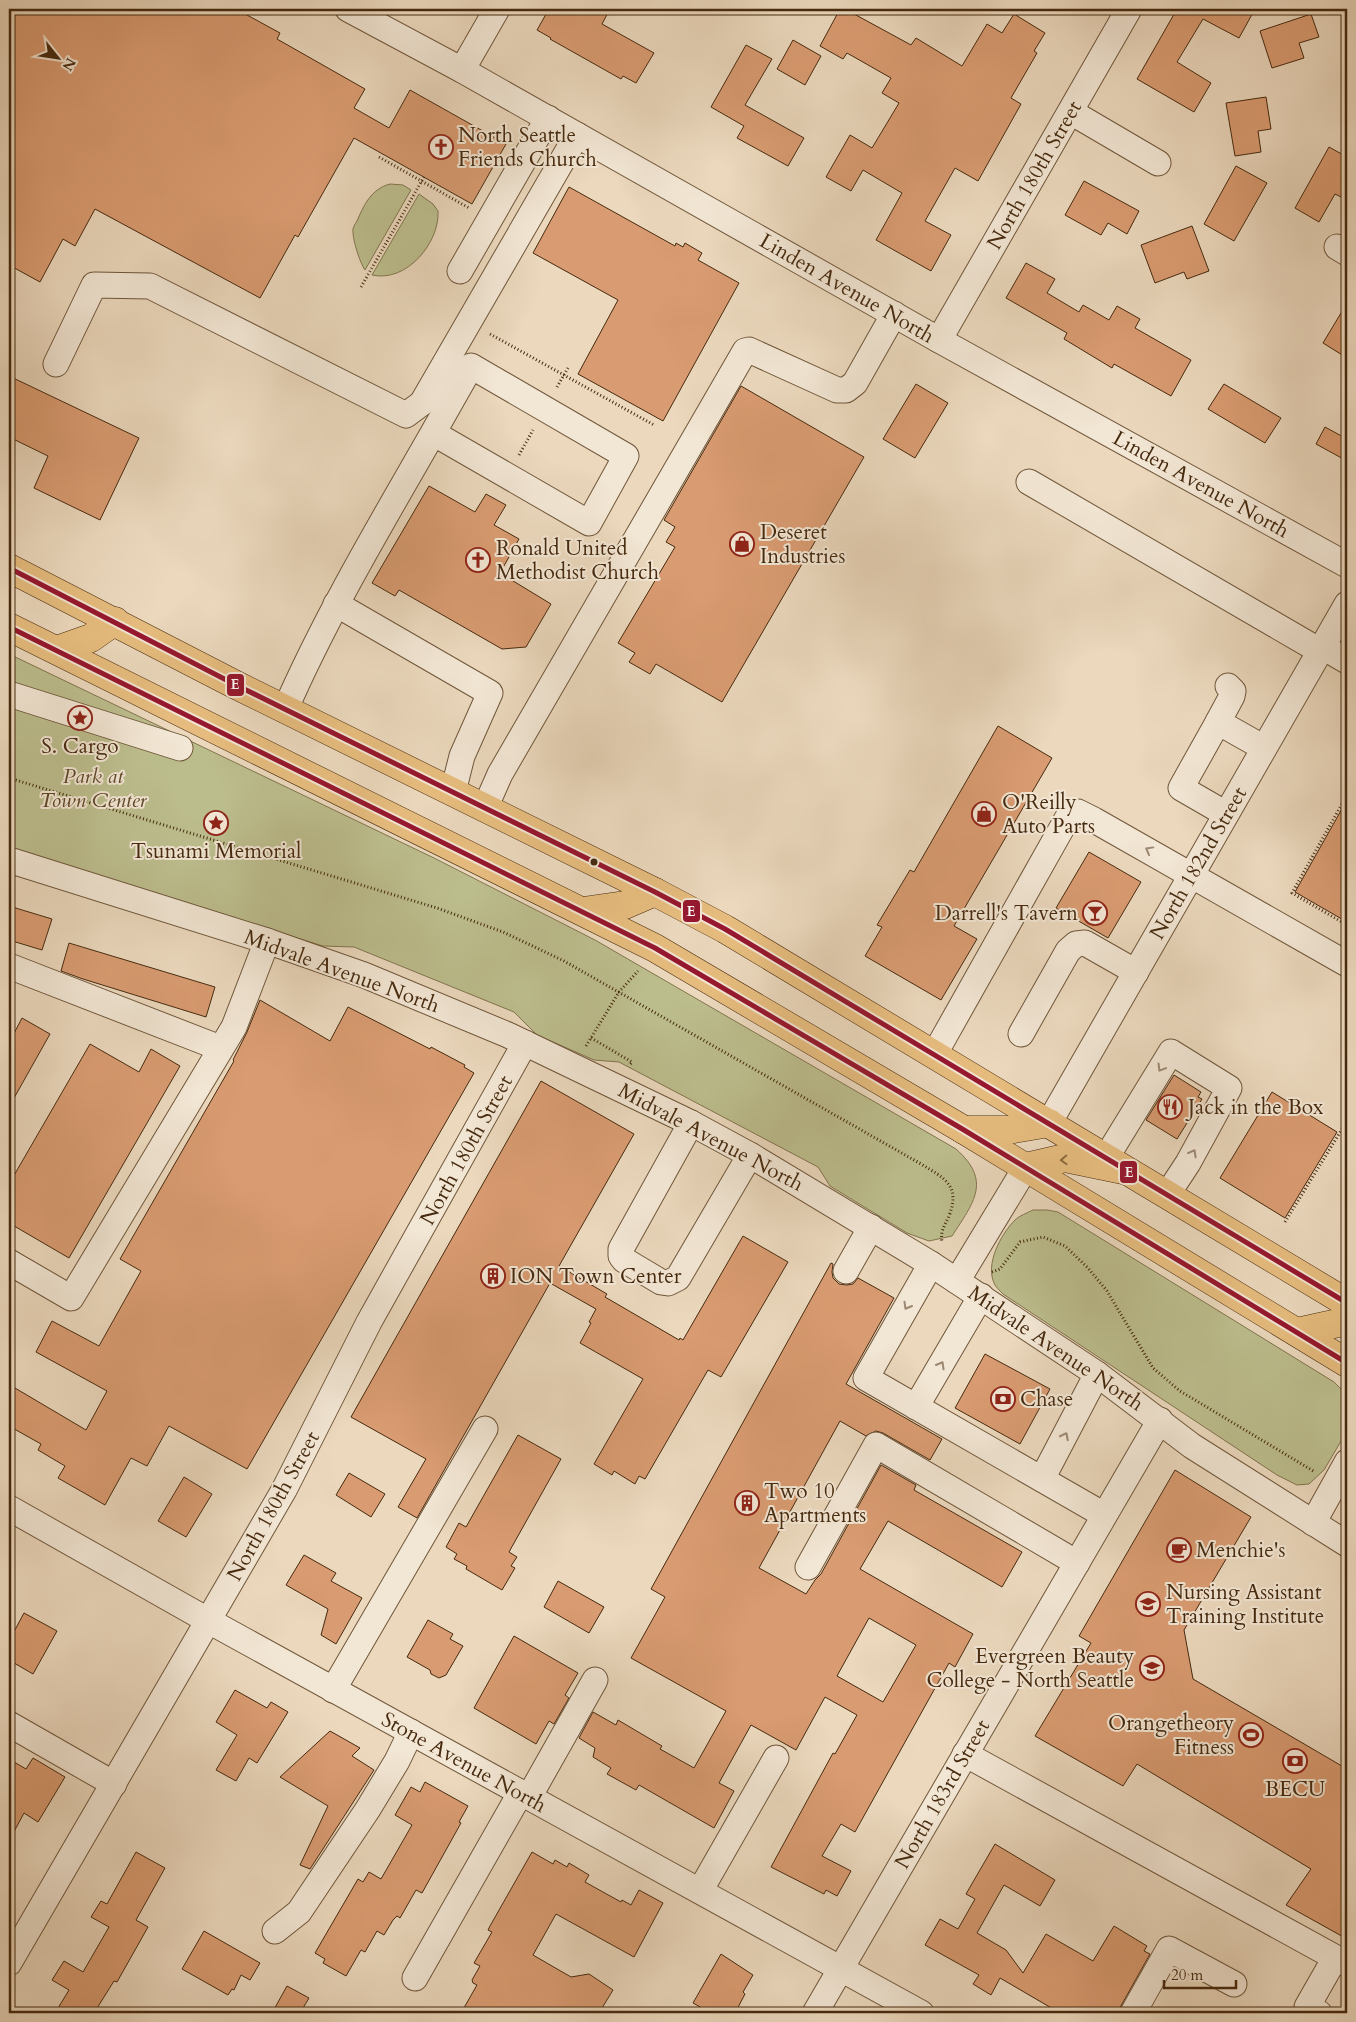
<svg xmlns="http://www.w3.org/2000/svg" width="1356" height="2022" font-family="Cardo,serif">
<rect width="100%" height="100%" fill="#ebd8bd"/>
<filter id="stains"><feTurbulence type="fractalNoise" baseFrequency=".004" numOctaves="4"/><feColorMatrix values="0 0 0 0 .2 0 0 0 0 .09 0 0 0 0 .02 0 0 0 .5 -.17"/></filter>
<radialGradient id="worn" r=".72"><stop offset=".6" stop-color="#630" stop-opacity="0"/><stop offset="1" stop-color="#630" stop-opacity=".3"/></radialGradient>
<g fill="#bcbd8d" stroke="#81744e">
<path d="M390,184l13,1 8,5 -46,80c-5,-7 -12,-29 -12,-38 -1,-3 2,-8 4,-11 7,-16 14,-32 33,-37z"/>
<path d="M419,194l14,10 5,7c2,31 -31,72 -66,64z"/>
<path d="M9,654l425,204 161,82 361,209c36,32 18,53 -4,87l-23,5 -22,-8 -77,-47 -12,-19 -199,-105 -25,-2 -57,-25 -23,-23 -160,-65 -31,-1 -314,-96z"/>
<path d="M1033,1210h14l11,2 276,170 13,13v36l-23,39 -15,14 -12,1 -20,-10 -274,-181c-3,-3 -6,-6 -8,-9 -11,-20 6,-51 20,-65 4,-4 12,-7 18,-10z"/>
</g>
<g fill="#d99b71" stroke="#462a0f" fill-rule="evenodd">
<polygon points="9,9 236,9 280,33 277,39 365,89 354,108 389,128 410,90 506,144 472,204 354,138 298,237 295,235 260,298 95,209 75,246 63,239 40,282 9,265"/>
<polygon points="549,9 610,9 602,24 654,53 636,83 623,76 621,79 550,39 551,38 537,30"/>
<polygon points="840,9 845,9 911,45 916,38 962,66 987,24 1002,33 1014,14 1045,33 1034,51 1037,53 1011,98 1021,104 978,181 955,168 925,221 951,235 931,271 876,240 902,193 863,170 851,191 826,177 850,135 872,148 899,103 882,93 891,78 847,53 843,59 820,46"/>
<polygon points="1177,9 1255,9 1239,38 1203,19 1177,62 1211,83 1194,112 1137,79"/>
<polygon points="1311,14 1319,37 1299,43 1304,58 1272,68 1260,31"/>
<polygon points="793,40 821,56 805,85 777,69"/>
<polygon points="746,45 772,59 745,105 804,138 788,166 737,138 744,126 711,107"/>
<polygon points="1266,97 1271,129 1258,131 1261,152 1235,156 1226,103"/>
<polygon points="1329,147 1347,157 1347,200 1335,194 1319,222 1295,208"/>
<polygon points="1236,166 1267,183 1234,241 1204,224"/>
<polygon points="1084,181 1139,211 1127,234 1108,223 1101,235 1065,215"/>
<polygon points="569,187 675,246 676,243 683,247 685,243 702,253 698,260 739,283 663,421 578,374 618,300 533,253"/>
<polygon points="1192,226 1209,271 1187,279 1184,272 1155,283 1141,245"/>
<polygon points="1026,263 1055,279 1047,293 1079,312 1083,305 1109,320 1117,306 1140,319 1135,328 1191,360 1171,396 1114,364 1112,368 1064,339 1067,333 1006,298"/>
<polygon points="1347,303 1347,358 1323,343"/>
<polygon points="9,376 139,438 100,520 34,488 48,456 9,437"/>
<polygon points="916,384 948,403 915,458 883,439"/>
<polygon points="1224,384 1281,418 1265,443 1208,409"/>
<polygon points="741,386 864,457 722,702 656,664 650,674 629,662 635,653 618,643 675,547 666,542 675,527 664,520"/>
<polygon points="1325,427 1347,439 1347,461 1316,444"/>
<polygon points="429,486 475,512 486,494 506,505 494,525 519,539 500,573 551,604 526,647 502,649 399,590 395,596 372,583"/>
<polygon points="998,726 1052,758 954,926 977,939 941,1000 865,956 882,927 877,925 910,870 914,872"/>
<polygon points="1347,800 1347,922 1295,892"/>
<polygon points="1089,852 1141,882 1108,938 1056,908"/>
<polygon points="9,906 52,919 42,950 9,940"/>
<polygon points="69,943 215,987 206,1017 83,979 61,971"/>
<polygon points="260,1000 330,1041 348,1007 430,1049 431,1047 465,1065 464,1067 474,1073 247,1469 169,1426 147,1466 131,1458 105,1505 58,1478 65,1466 38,1450 41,1444 9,1426 9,1399 15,1388 86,1430 107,1391 36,1352 52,1321 99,1346 141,1271 120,1259 234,1061 233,1060 247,1032"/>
<polygon points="22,1018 50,1034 9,1107 9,1043"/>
<polygon points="90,1044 139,1072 151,1049 180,1066 69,1258 9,1223 9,1184"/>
<polygon points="1174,1075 1201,1092 1198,1097 1202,1099 1177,1139 1146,1120"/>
<polygon points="541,1081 634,1134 559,1266 607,1294 605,1297 679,1340 680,1338 683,1340 743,1236 788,1262 721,1377 708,1370 645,1479 639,1476 635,1484 614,1471 612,1475 594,1464 643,1379 580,1343 591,1323 589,1322 596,1309 550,1283 417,1518 398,1507 426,1459 351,1417"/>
<polygon points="1272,1092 1337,1132 1285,1218 1220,1178"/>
<path d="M831,1263l2,1 -1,8 1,6 6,6 8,1 6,-1 5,-6 36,20 -48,86 96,55 -12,21 -47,-27 -7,-2 -10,5 -26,-15 -81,147 47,26 9,-14 6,-6 60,-109 35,20 -2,5 108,62 -20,35 -114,-66 -28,48 113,65 -18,33 -6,-4 -94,169 -14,-8 -19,32 29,15 -14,25 -11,-6 -2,4 -53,-27 62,-114 2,1 22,-39 -32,-18 -29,53 -45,-25 -32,58 15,8 -20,37 -75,-43 -3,5 -29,-16 4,-6 -18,-11 2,-9 -16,-10 14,-26 23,13 2,-5 44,26 -2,3 34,19 32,-57 -95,-53 34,-61 -14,-8zM869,1618l47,27 -33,57 -46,-26z"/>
<polygon points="985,1354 1050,1389 1020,1444 955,1408"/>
<polygon points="518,1435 561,1459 509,1552 517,1557 511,1566 515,1568 502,1590 466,1569 467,1566 454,1559 457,1554 446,1547 459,1523 466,1527"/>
<polygon points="1175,1470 1251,1517 1184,1630 1193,1679 1347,1769 1347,1939 1286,1905 1311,1869 1137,1764 1123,1786 1035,1736 1091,1643 1079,1636"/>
<polygon points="349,1473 385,1494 371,1517 336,1495"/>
<polygon points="184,1477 212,1494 186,1537 158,1521"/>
<polygon points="304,1555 336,1573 331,1581 362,1598 336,1644 321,1635 328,1609 286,1585"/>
<polygon points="558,1581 604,1607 589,1633 544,1607"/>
<polygon points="24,1613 57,1631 33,1674 9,1660 9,1641"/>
<polygon points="428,1620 453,1634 450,1639 463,1646 446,1675 439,1678 431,1674 430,1670 407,1657"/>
<polygon points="514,1636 578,1673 565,1695 569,1698 554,1724 549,1721 536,1744 474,1708"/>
<polygon points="235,1690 267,1708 271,1702 288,1712 257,1763 249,1758 236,1781 216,1770 237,1735 216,1722"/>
<polygon points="330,1731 360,1748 352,1756 374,1770 310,1869 300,1865 328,1806 280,1777"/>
<polygon points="33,1758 65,1777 38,1822 24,1813 9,1841 9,1759 26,1769"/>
<polygon points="425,1782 468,1806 459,1822 461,1823 422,1893 416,1890 400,1918 397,1916 393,1920 384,1935 377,1931 365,1952 361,1950 346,1976 323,1963 325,1959 315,1953 358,1879 363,1882 369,1872 381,1879 412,1825 395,1815 411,1787 420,1792"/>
<polygon points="995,1844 1055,1880 1040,1906 1004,1885 977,1933 1006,1950 1023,1973 1046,1934 1093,1961 1114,1926 1147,1946 1144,1951 1150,1954 1117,2013 1060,2013 1000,1978 991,1995 973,1984 979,1975 925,1945 940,1919 958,1929 975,1899 966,1894"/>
<polygon points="136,1852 165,1868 136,1920 148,1927 117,1982 114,1981 94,2013 55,2013 69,1990 52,1980 64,1961 83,1972 109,1927 91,1917 101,1901 107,1904"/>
<polygon points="532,1852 553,1864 555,1860 567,1867 569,1863 589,1875 585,1882 621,1902 622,1900 631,1905 639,1890 663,1903 634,1957 556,1914 533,1955 571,1977 589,1974 613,1990 599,2013 461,2013 477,1985 473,1983 472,1980 480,1966 474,1963 492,1932 488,1930 490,1926"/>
<polygon points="204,1931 260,1963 250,1980 241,1975 234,1990 232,1989 228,1995 182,1969"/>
<polygon points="721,1954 753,1975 743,1992 745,1994 735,2013 711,2013 693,2003"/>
<polygon points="287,1986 309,1998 300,2013 272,2013"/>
</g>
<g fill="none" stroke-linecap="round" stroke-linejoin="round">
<defs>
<g id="minor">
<polyline points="348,9 462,70 939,340 1347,565"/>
<polyline points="462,70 497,9"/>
<polyline points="1071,112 1158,163"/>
<polyline points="1337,247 1347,253"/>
<polyline points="460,271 548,118"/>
<polyline points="939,340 1129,9"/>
<polyline points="56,364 94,285 150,286 406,415 422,403 577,135"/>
<polyline points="1029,482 1320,651"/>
<polyline points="336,604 490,693 462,756 453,792"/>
<polyline points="1323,647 1347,661"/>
<polyline points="1228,686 1233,691 1232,696 1218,722 1264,748"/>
<polyline points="9,694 180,748"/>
<path d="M285,710c42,-96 96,-186 148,-277l156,90 37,-67 -155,-90 -38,67"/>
<polyline points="1218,722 1181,788 1226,814"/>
<polyline points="485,808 500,774 745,351 749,350 837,390 846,390 855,383 894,314"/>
<polyline points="9,860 267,941 364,975 508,1035 691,1123 750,1155 931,1264 1097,1374 1192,1446 1347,1544"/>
<polyline points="9,966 220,1048"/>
<polyline points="1021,1034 1068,951 1076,944 1085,943 1136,972"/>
<polyline points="934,1055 1068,817 1073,812 1078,812 1094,820 1347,964"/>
<polyline points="691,1123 621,1249 621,1256 624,1260 661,1282 668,1283 678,1278 750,1155"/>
<polyline points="1049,1123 1347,604"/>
<polyline points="1106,1158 1171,1052 1229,1088 1188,1163 1167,1195"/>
<polyline points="9,1262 71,1298 234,1027 267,941"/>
<polyline points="931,1264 866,1378 1104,1515"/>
<polyline points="846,1271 871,1227"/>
<polyline points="957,1281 1026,1167"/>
<polyline points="916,1407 981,1296"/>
<polyline points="1042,1479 1097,1374"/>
<polyline points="9,1508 209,1621 921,2013"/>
<polyline points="1313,1523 1347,1462"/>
<polyline points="808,1567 876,1445 1077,1563"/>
<polyline points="333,1690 485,1429"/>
<polyline points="9,1724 114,1784"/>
<polyline points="965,1754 1347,1964"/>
<polyline points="529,1797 595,1680"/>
<polyline points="700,1891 776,1758"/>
<polyline points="275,1931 299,1912 368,1809 397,1761 411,1732"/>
<polyline points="9,1963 284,1490 369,1322 525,1043"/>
<polyline points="415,1978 521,1792"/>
<polyline points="815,2013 1160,1420"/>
<polyline points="1133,2013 1169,1949 1234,1984"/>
<polyline points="1319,2013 1307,2007 1335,1958"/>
</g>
<g id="major">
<polyline points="57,650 91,638 115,621"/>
<polyline points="583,911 625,905 655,892"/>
<polyline points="964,1130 1008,1130 1049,1123"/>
<polyline points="1026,1167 1065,1158 1123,1170"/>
<polyline points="1297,1332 1338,1323 1347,1315"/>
</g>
<g id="highway">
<polyline points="9,568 236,685 655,892 725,929 1347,1303"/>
<polyline points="9,627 655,948 964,1130 1347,1363"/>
</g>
</defs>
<use href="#minor" stroke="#6f563a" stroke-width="27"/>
<use href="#major" stroke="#462a0f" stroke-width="29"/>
<use href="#highway" stroke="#462a0f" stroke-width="29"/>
<g stroke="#462a0f" stroke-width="3" stroke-dasharray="1 2.5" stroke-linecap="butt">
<polyline points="379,157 469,208"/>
<polyline points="361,287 424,177"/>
<polyline points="490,334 654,425"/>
<polyline points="557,387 568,368"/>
<polyline points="519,455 533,430"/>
<path d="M9,778l428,130 66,24 61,29 357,203c23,14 40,21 28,52 -4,10 -9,14 -7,26"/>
<polyline points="1347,795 1292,893 1347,925"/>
<polyline points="591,1038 632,1062 629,1066"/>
<polyline points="586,1046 619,992 638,971"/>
<polyline points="1285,1222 1347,1121"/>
<polyline points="992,1272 1000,1269 1020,1242 1043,1237 1065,1246 1088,1268 1107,1291 1153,1368 1180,1391 1315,1472"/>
</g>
<use href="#minor" stroke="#f2e6d4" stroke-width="25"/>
<use href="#major" stroke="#e6bc7e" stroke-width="28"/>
<use href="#highway" stroke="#e6bc7e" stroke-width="28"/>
<defs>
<g id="bus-1">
<polyline points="9,568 236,685 655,892 725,929 1347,1303"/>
<polyline points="9,627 655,948 964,1130 1347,1363"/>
</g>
</defs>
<use href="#bus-1" stroke="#f2e6d4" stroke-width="9"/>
<use href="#bus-1" stroke="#96172e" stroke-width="5"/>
</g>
<defs><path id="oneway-chevron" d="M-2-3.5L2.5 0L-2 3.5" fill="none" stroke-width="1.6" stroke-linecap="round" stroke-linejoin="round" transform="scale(1.25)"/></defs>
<g stroke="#9c8872">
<use href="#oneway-chevron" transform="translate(1149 850) rotate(-151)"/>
<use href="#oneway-chevron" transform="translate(1161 1068) rotate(121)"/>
<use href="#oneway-chevron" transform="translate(1193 1153) rotate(-61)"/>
<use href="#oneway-chevron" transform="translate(907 1306) rotate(120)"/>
<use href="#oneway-chevron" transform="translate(941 1365) rotate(-60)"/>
<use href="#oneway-chevron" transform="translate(1065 1436) rotate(-63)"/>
</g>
<use stroke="#8e6c41" href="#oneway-chevron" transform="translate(1064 1160) rotate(178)"/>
<defs>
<symbol id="church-ring" viewBox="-11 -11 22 22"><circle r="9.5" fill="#f2e6d4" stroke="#8f2418" stroke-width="1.5"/><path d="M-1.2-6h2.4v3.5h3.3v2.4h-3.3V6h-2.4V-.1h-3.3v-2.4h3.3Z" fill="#8f2418"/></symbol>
<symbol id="shop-ring" viewBox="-11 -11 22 22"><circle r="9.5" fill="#f2e6d4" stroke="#8f2418" stroke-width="1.5"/><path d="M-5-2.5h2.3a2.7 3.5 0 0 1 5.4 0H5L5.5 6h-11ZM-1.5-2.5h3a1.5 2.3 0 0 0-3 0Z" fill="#8f2418"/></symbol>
<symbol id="sight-ring" viewBox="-11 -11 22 22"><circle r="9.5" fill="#f2e6d4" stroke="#8f2418" stroke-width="1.5"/><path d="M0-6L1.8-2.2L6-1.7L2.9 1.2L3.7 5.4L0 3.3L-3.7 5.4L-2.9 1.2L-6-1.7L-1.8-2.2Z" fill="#8f2418"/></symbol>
<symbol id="bar-ring" viewBox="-11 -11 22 22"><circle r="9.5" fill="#f2e6d4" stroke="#8f2418" stroke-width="1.5"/><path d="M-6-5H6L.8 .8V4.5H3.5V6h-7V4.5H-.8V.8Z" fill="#8f2418"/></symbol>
<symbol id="restaurant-ring" viewBox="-11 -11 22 22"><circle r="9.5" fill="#f2e6d4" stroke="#8f2418" stroke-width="1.5"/><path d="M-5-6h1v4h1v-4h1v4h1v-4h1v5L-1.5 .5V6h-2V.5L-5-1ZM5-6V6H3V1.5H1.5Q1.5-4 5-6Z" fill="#8f2418"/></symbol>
<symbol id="building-ring" viewBox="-11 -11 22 22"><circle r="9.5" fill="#f2e6d4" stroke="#8f2418" stroke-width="1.5"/><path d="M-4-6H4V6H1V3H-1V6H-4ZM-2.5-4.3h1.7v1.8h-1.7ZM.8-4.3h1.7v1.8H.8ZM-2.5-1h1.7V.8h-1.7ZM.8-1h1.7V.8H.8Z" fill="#8f2418"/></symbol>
<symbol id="bank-ring" viewBox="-11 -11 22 22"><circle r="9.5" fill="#f2e6d4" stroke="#8f2418" stroke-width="1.5"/><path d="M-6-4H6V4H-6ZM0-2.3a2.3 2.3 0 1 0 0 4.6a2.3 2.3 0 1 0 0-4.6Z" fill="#8f2418"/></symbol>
<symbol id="cafe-ring" viewBox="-11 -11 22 22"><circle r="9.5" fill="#f2e6d4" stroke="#8f2418" stroke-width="1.5"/><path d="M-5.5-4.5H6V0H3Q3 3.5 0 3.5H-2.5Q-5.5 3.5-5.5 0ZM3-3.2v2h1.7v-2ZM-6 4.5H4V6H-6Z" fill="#8f2418"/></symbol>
<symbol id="university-ring" viewBox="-11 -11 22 22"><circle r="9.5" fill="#f2e6d4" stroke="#8f2418" stroke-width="1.5"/><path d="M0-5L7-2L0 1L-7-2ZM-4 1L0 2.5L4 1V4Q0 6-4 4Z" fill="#8f2418"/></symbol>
<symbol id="stadium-ring" viewBox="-11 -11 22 22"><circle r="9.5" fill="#f2e6d4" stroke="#8f2418" stroke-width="1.5"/><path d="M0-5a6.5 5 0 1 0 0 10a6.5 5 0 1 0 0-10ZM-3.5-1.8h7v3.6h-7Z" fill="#8f2418"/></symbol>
</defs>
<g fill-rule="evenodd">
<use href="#church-ring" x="427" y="133" width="28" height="28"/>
<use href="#shop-ring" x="728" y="530" width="28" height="28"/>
<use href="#church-ring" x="464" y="546" width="28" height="28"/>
<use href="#sight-ring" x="66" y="704" width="28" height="28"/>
<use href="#shop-ring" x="970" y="800" width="28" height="28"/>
<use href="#sight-ring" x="202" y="809" width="28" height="28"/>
<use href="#bar-ring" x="1081" y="899" width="28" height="28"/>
<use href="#restaurant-ring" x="1156" y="1093" width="28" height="28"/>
<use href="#building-ring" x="479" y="1262" width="28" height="28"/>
<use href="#bank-ring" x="989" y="1385" width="28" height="28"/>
<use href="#building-ring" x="733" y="1489" width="28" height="28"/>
<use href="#cafe-ring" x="1165" y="1536" width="28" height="28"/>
<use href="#university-ring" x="1134" y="1590" width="28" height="28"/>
<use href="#university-ring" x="1138" y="1654" width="28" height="28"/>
<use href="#stadium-ring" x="1237" y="1721" width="28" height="28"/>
<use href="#bank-ring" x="1281" y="1747" width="28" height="28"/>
</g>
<circle fill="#462a0f" stroke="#f2e6d4" stroke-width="2" cx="594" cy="862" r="4.5"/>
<g text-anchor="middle" stroke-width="4" stroke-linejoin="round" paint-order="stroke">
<g font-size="21" fill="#462a0f" stroke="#f2e6d4" text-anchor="start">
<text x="458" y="142">North Seattle<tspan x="458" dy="24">Friends Church</tspan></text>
<text x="760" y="539">Deseret<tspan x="760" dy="24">Industries</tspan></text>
<text x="496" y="555">Ronald United<tspan x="496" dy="24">Methodist Church</tspan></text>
<text x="80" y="753" text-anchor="middle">S. Cargo</text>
<text x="1002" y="809">O'Reilly<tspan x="1002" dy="24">Auto Parts</tspan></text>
<text x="216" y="858" text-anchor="middle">Tsunami Memorial</text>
<text x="1078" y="920" text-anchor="end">Darrell's Tavern</text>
<text x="1188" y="1114">Jack in the Box</text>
<text x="510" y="1283">ION Town Center</text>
<text x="1020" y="1406">Chase</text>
<text x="764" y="1498">Two 10<tspan x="764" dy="24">Apartments</tspan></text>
<text x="1196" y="1557">Menchie's</text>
<text x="1166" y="1599">Nursing Assistant<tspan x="1166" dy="24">Training Institute</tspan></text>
<text x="1134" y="1663" text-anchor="end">Evergreen Beauty<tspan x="1134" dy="24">College - North Seattle</tspan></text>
<text x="1234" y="1730" text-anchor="end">Orangetheory<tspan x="1234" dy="24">Fitness</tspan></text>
<text x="1295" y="1796" text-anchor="middle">BECU</text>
</g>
<g font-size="21" fill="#462a0f" stroke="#f2e6d4">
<text transform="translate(1034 175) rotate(-60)" y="7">North 180th Street</text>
<text transform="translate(847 288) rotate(30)" y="7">Linden Avenue North</text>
<text transform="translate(1201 484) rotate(29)" y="7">Linden Avenue North</text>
<text transform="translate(1198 863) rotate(-60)" y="7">North 182nd Street</text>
<text transform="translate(342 971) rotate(20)" y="7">Midvale Avenue North</text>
<text transform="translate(711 1137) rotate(28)" y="7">Midvale Avenue North</text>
<text transform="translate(466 1150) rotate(-61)" y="7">North 180th Street</text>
<text transform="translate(1056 1348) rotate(34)" y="7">Midvale Avenue North</text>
<text transform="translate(273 1506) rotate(-61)" y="7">North 180th Street</text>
<text transform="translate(464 1762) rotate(29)" y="7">Stone Avenue North</text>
<text transform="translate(942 1794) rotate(-60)" y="7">North 183rd Street</text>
</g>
<g font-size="21" font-style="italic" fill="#5e4728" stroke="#f2e6d4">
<text x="93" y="783">Park at<tspan x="93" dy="24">Town Center</tspan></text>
</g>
</g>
<g stroke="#f2e6d4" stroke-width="2">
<rect x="226" y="673" width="19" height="24" rx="5" fill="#96172e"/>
<rect x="682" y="899" width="19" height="24" rx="5" fill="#96172e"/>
<rect x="1119" y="1160" width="19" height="24" rx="5" fill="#96172e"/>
</g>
<g font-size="14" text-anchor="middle" font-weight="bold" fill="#fff">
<text x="235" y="689">E</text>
<text x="691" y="916">E</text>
<text x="1129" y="1177">E</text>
</g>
<rect width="1356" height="2022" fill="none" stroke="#ebd8bd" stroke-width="30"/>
<rect x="10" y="10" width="1336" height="2002" fill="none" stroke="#462a0f" stroke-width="2.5"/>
<rect x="15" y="15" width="1326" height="1992" fill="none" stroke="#462a0f"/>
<g transform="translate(58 58) rotate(120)" stroke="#f2e6d4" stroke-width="4" paint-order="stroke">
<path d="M0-4L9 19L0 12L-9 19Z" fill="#462a0f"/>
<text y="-8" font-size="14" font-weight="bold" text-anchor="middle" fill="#462a0f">N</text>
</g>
<path d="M1164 1980v8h72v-8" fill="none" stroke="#462a0f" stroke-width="2.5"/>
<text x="1171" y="1980" font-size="15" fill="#462a0f" stroke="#f2e6d4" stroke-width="4" paint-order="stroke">20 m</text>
<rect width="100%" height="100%" filter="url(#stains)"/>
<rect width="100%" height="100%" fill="url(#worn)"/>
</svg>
